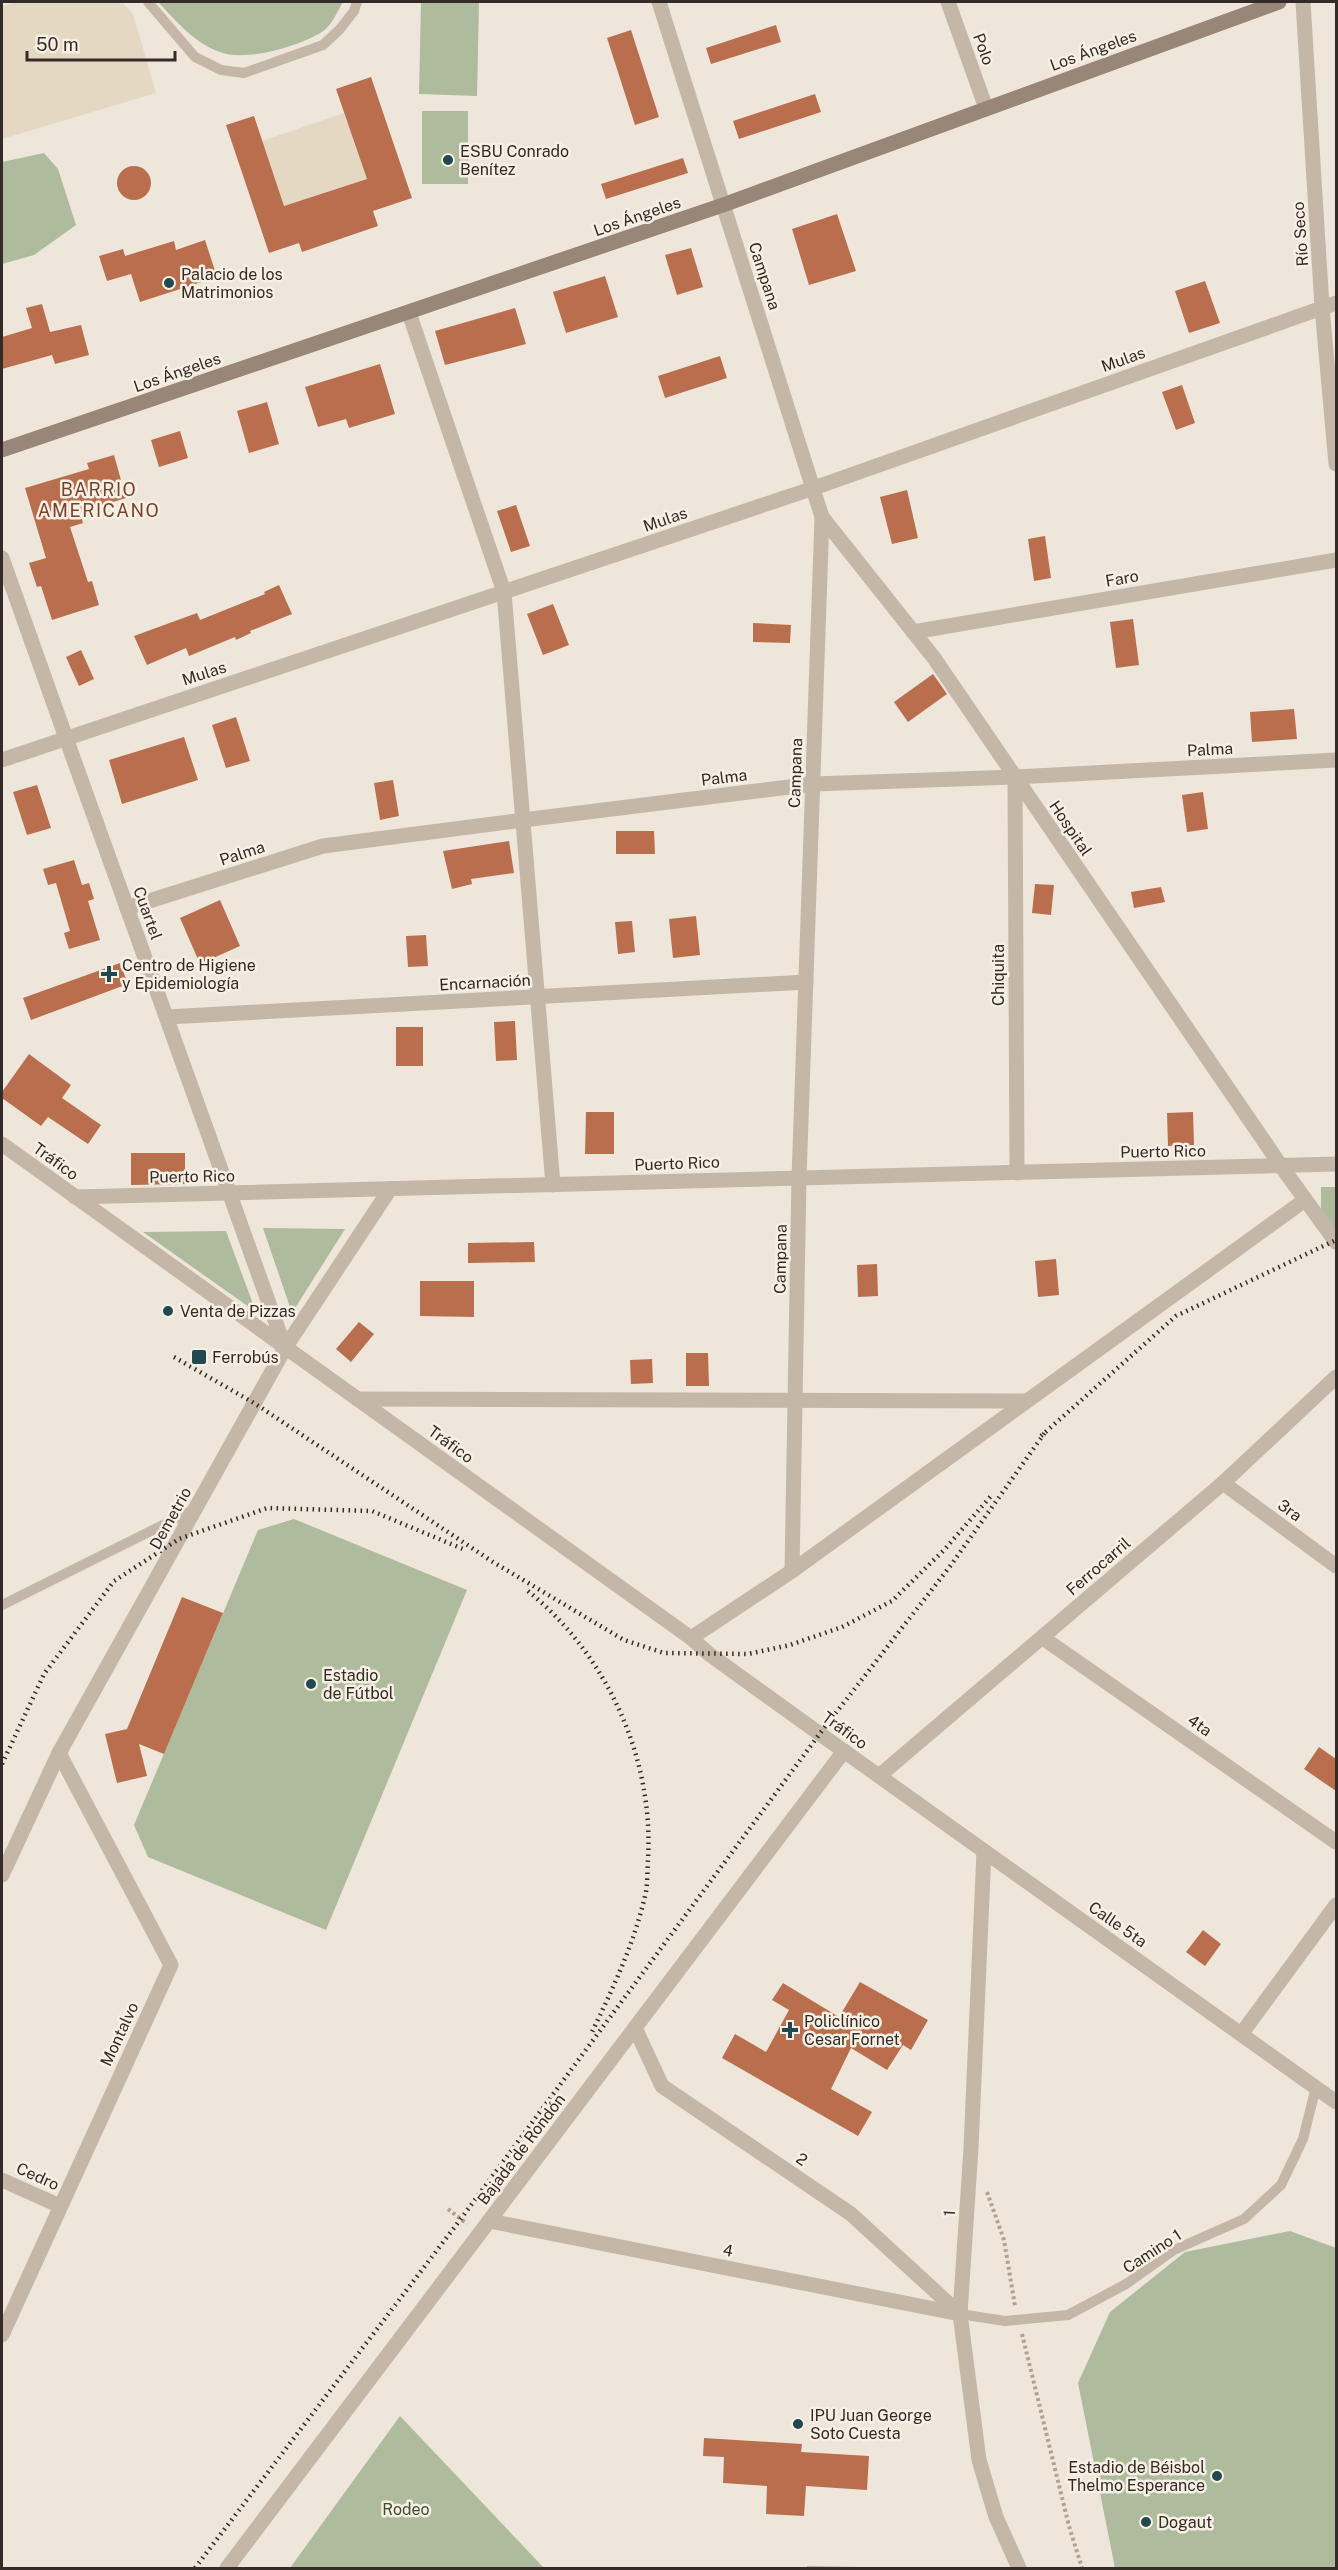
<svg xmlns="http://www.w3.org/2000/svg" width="1338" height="2570" font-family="'Public Sans',sans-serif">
<rect width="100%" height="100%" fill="#eee6da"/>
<g fill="#aebb9c">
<path d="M158,2h185c-5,8 -12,25 -21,30 -22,14 -74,29 -99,21 -27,-8 -46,-31 -65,-51z"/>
<polygon points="421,2 479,2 477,96 419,94"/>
<rect x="422" y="111" width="46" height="73"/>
<polygon points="44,153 58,169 76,225 34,255 2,264 2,162"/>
<polygon points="1321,1187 1336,1187 1336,1232 1321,1212"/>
<polygon points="263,1228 345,1229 292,1313"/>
<polygon points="226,1231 256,1312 143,1232"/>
<polygon points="294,1519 467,1590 326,1930 148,1857 134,1825 258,1530"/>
<polygon points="1290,2231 1336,2248 1336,2568 1115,2568 1078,2383 1110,2312 1185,2252"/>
<polygon points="400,2416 544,2568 290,2568"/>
<polygon points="807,2566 915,2568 807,2568"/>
</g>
<g fill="#e5d8c2">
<polygon points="16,2 122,2 133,14 156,93 2,139 2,6"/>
<polygon points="344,113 367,179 284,206 262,141"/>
</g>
<g fill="#b96f4d">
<polygon points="776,25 781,42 711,64 706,48"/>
<polygon points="631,30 659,117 635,125 607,38"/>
<polygon points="371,77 412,198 373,211 378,226 302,252 299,243 269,253 226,125 254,116 284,206 367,179 336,89"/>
<polygon points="815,94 821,112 739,139 733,121"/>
<polygon points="683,158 688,173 606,199 601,184"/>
<circle cx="134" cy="183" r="17"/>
<polygon points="837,214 856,271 809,285 792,229"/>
<polygon points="205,240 217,277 140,302 131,274 107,281 99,256 123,249 125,256 174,241 176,250"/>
<polygon points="691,248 703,287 677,295 665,255"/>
<polygon points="605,276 618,317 566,333 553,292"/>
<polygon points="1205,281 1220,323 1189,333 1175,291"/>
<polygon points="42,304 50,332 81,325 89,355 55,364 52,355 2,369 2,337 32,328 26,308"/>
<polygon points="515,308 526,344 445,365 435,331"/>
<polygon points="720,356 727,378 665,398 658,376"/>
<polygon points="380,364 395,414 349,428 346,419 318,427 305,387"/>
<polygon points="1182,385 1195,423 1176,430 1162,392"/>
<polygon points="267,402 279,444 249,453 237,411"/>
<polygon points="180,431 188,458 159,467 151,440"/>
<polygon points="114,455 126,498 80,512 83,523 70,527 88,582 92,581 99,605 52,620 41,586 37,587 29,563 46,558 25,488 89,469 87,463"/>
<polygon points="907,490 918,538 892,544 880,497"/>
<polygon points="516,505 530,546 511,552 497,511"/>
<polygon points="1045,536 1051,578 1034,581 1028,539"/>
<polygon points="279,585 292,614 250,631 251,633 236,640 235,637 189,656 186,648 147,665 134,636 197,613 200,620 265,594 264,592"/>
<polygon points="553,604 569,645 543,655 527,614"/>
<polygon points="1133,619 1139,665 1116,668 1110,622"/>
<polygon points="753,623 791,625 790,643 753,642"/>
<polygon points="81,650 94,679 79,686 66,657"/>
<polygon points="933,674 947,694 908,722 894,702"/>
<polygon points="1294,709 1297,739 1252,742 1250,712"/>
<polygon points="236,717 250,761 226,768 212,725"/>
<polygon points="184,737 198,780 122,804 109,760"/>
<polygon points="393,780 399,816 380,820 374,783"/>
<polygon points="37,785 51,828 27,835 13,792"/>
<polygon points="1203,792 1208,829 1187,832 1182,795"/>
<polygon points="616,831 654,831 655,854 616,854"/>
<polygon points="509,841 514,873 471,879 472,884 452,889 443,851"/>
<polygon points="74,860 82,885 89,883 94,899 88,901 100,940 69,949 64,933 70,931 56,883 48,885 43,869"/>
<polygon points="1035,884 1054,885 1051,915 1032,913"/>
<polygon points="1161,887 1165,902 1134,908 1131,892"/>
<polygon points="220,900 240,946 200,964 180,918"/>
<polygon points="696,916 700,955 673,958 669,919"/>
<polygon points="632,921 635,952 618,954 615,922"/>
<polygon points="426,935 428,966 408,967 406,936"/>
<polygon points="120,963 128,984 31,1020 23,998"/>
<polygon points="515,1021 517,1060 496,1061 494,1022"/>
<rect x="396" y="1027" width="27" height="39"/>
<polygon points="29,1054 71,1085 62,1098 101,1125 88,1144 48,1117 41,1126 2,1098 2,1092"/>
<polygon points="586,1112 614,1112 614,1154 585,1154"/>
<polygon points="1193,1112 1194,1145 1168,1146 1167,1113"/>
<polygon points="131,1153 185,1153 185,1184 131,1185"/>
<polygon points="534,1242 535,1262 468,1263 468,1243"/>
<polygon points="1056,1259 1059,1295 1038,1297 1035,1261"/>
<polygon points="877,1264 878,1296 858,1297 857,1265"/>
<polygon points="420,1281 474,1281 474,1317 420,1316"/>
<polygon points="359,1322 374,1334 351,1362 336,1349"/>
<polygon points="686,1353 708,1353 709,1386 686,1386"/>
<polygon points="652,1359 653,1383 631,1384 630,1360"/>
<polygon points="182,1597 223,1613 164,1754 139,1744 147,1776 117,1783 105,1734 127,1729"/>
<polygon points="1319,1747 1336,1759 1336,1791 1304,1769"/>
<polygon points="1203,1930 1221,1944 1205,1966 1186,1952"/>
<polygon points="860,1982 928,2020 911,2050 903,2045 887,2070 851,2048 831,2089 872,2112 858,2136 722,2058 735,2034 766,2052 789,2010 772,2000 783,1983 839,2017"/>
<polygon points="704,2438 802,2444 801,2452 869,2456 867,2490 806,2486 804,2516 766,2514 767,2486 723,2483 724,2457 703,2456"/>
</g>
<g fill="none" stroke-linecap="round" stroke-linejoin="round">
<g stroke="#b0a192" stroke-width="4" stroke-dasharray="3 3" stroke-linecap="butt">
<polyline points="987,2192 1004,2240 1015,2306"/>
<polyline points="448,2209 467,2224"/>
<polyline points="1022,2334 1069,2526 1082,2568"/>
</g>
<g stroke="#c5b7a7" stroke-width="10">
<polyline points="148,2 195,57 221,70 244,73 323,45 340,29 354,11 357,2"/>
<polyline points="2,1605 195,1509"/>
<polyline points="960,2314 1005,2321 1068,2315 1126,2284 1174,2250 1244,2219 1281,2185 1303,2139 1316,2087"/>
</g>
<g stroke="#c5b7a7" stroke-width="15">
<polyline points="659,2 822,517 799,1178 792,1571"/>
<polyline points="948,2 986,108"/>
<polyline points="1303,2 1322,307 1336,464"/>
<polyline points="409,313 504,592 553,1185"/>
<polyline points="822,517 934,658 1281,1166 1336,1242"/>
<polyline points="913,632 1336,560"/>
<polyline points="66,738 285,1348"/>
<polyline points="1015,777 1017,1173"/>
<polyline points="127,908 323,846 523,820 813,784 1015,777 1336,760"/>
<polyline points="167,1017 806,982"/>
<polyline points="75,1197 1336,1164"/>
<polyline points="357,1399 1025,1401"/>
<polyline points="1223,1483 1336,1566"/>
<polyline points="691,1638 792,1571 1305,1200"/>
<polyline points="1043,1638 1336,1842"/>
<polyline points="879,1776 1223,1483 1336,1377"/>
<polyline points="984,1851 971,2148 960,2314 979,2460 996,2517 1019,2568"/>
<polyline points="2,1875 59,1753 285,1348 390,1189"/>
<polyline points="635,2028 662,2086 851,2214 960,2314"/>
<polyline points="1242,2033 1336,1905"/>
<polyline points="2,2180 60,2206"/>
<polyline points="489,2221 960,2314"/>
<polyline points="2,2335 171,1965 59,1753"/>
</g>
<g stroke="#c5b7a7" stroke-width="15">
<polyline points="2,558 66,738"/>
<polyline points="2,760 814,488 1336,303"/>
<polyline points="2,1144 691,1638 709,1654 820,1734 1336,2102"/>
<polyline points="227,2568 844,1751"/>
</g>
<polyline stroke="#988679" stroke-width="15" points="2,450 723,205 1279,2"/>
<g stroke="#322b27" stroke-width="4.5" stroke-dasharray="1.5 4.5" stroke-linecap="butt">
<polyline points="174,1357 254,1403 493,1562 624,1640 664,1653 748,1654 790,1645 842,1627 892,1601 944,1550 991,1496"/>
<polyline points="1041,1436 1176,1316 1336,1240"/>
<path d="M528,1591c79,64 126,167 120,269 -1,12 0,25 -3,36 -11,48 -32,92 -53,136"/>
<polyline points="2,1764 44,1674 114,1581 179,1539 267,1508 372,1511 463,1549"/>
<polyline points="195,2568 460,2220 821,1732 951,1565 1046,1431"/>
</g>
</g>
<g fill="#21494f" stroke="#f7f0e5" stroke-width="2">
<circle cx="448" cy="160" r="6"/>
<circle cx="169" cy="283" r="6"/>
<path d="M106 965h6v6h6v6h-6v6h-6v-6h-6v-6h6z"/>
<circle cx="168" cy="1311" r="6"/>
<rect x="191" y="1349" width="16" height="16" rx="3"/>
<circle cx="311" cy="1684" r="6"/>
<path d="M787 2021h6v6h6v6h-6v6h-6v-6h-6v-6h6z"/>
<circle cx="798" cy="2424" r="6"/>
<circle cx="1217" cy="2476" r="6"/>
<circle cx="1146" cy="2522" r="6"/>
</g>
<g text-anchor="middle" stroke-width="5" stroke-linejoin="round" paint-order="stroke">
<g font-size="16" fill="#322b27" stroke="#f7f0e5">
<text transform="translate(984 49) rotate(70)" y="6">Polo</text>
<text transform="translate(1093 50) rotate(-20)" y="6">Los Ángeles</text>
<text transform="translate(637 216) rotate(-19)" y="6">Los Ángeles</text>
<text transform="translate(1300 234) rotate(-94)" y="6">Río Seco</text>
<text transform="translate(765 276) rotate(72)" y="6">Campana</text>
<text transform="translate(1123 359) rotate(-20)" y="6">Mulas</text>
<text transform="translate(177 372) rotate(-19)" y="6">Los Ángeles</text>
<text transform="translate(665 519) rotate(-19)" y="6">Mulas</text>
<text transform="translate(1122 578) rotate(-10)" y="6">Faro</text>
<text transform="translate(204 673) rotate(-18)" y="6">Mulas</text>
<text transform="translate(1210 749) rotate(-3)" y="6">Palma</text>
<text transform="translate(795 773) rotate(-88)" y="6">Campana</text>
<text transform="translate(724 777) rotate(-7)" y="6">Palma</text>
<text transform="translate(1071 828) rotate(56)" y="6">Hospital</text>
<text transform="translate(242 853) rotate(-18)" y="6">Palma</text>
<text transform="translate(148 913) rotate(70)" y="6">Cuartel</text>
<text transform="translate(998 975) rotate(-90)" y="6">Chiquita</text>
<text transform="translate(485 982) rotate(-3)" y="6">Encarnación</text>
<text transform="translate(1163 1151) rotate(-1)" y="6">Puerto Rico</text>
<text transform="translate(56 1161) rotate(36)" y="6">Tráfico</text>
<text transform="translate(677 1163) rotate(-2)" y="6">Puerto Rico</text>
<text transform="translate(192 1176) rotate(-1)" y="6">Puerto Rico</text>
<text transform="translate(780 1259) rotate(-89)" y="6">Campana</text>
<text transform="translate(451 1444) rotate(36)" y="6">Tráfico</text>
<text transform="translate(1290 1510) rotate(36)" y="6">3ra</text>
<text transform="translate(170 1518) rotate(-61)" y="6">Demetrio</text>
<text transform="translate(1098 1566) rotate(-41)" y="6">Ferrocarril</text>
<text transform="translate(1200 1725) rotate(35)" y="6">4ta</text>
<text transform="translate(845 1730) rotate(36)" y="6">Tráfico</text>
<text transform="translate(1118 1924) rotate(35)" y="6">Calle 5ta</text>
<text transform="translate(119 2034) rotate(-65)" y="6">Montalvo</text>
<text transform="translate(521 2149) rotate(-53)" y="6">Bajada de Rondón</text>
<text transform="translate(802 2159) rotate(34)" y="6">2</text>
<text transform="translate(38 2176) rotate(24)" y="6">Cedro</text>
<text transform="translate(949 2213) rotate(-86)" y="6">1</text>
<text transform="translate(728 2250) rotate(11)" y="6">4</text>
<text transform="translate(1152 2251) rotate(-33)" y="6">Camino 1</text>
</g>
<g font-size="16" fill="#322b27" stroke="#f7f0e5" text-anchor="start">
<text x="460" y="157">ESBU Conrado<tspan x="460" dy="18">Benítez</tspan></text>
<text x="181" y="280">Palacio de los<tspan x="181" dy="18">Matrimonios</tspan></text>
<text x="122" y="971">Centro de Higiene<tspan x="122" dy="18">y Epidemiología</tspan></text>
<text x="180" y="1317">Venta de Pizzas</text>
<text x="212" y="1363">Ferrobús</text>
<text x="323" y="1681">Estadio<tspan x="323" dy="18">de Fútbol</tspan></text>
<text x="804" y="2027">Policlínico<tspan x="804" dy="18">Cesar Fornet</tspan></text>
<text x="810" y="2421">IPU Juan George<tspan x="810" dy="18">Soto Cuesta</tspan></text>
<text x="1205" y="2473" text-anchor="end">Estadio de Béisbol<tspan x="1205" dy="18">Thelmo Esperance</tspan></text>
<text x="1158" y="2528">Dogaut</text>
</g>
<g font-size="16" fill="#404e2d" stroke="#f7f0e5">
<text x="406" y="2515">Rodeo</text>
</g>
<g font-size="18" letter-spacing="1.5" fill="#784129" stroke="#f7f0e5">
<text x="99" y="496">BARRIO<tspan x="99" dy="21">AMERICANO</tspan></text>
</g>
</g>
<rect width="1338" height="2570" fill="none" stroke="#322b27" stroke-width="6"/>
<path d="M27 51v9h148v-9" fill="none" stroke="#322b27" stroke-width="3"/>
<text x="36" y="51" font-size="18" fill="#322b27" stroke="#f7f0e5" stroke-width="4.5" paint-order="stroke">50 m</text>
</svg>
